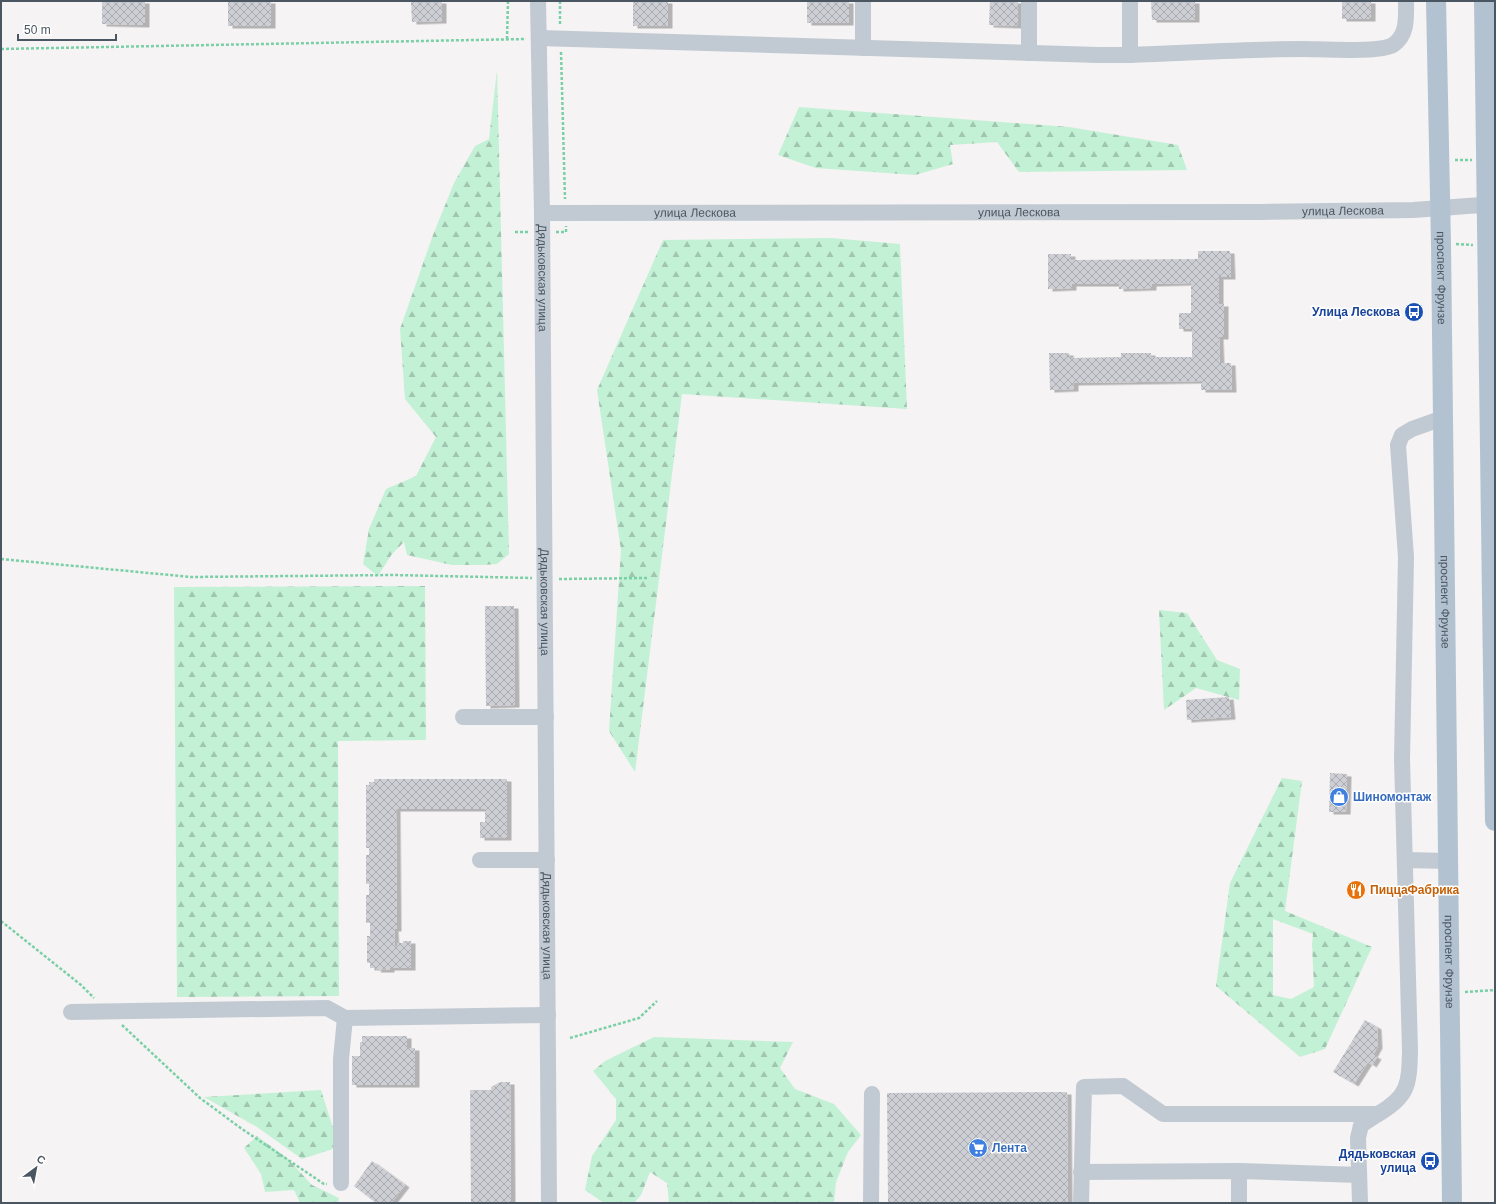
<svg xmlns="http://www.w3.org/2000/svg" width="1496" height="1204" font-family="Helvetica,sans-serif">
<defs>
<pattern id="forest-firs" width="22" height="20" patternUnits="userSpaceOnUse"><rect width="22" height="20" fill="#c3f1d5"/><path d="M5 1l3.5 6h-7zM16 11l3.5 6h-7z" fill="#a0c6b0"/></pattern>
<pattern id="building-cross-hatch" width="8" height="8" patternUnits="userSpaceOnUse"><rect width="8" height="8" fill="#cdcfd5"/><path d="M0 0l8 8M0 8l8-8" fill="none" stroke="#a8abb0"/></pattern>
<filter id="shadow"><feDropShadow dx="4.5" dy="2.5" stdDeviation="0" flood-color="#0004"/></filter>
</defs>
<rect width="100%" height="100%" fill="#f5f3f3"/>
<g fill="url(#forest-firs)" fill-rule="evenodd">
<polygon points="497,70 509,554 497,564 482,565 452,565 407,555 404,542 392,554 378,576 363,564 369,529 386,489 416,476 436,437 405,399 400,329 433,235 454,183 475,146 489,139"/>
<polygon points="799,107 1069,127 1178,145 1187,170 1019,172 997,142 950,145 953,164 915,175 816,168 778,155"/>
<polygon points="831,238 900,244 907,409 682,394 635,772 609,731 621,550 597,390 663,240"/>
<polygon points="425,586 426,740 338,741 339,996 177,997 174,587"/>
<polygon points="1159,610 1187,613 1217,660 1240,669 1239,700 1196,688 1164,710"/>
<path d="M1282,778l20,3 -17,130 87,36 -47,102 -25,8 -84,-71 14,-103zM1273,919l40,15 -1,10 2,43 -23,12 -18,-4z"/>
<polygon points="654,1037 793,1042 780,1068 795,1089 834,1104 861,1135 848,1152 836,1182 834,1203 669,1203 667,1183 650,1172 641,1195 634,1203 604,1203 585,1190 592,1156 616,1120 616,1099 593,1071 605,1061"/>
<polygon points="321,1090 339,1147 302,1159 257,1127 204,1097"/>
<polygon points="257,1136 288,1159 312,1185 339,1198 338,1203 300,1203 294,1190 265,1192 261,1174 244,1148"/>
</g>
<g fill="url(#building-cross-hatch)" filter="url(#shadow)">
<polygon points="102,1 145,1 145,25 102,24"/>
<rect x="228" y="1" width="43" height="25"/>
<polygon points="411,1 442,1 442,21 412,22"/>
<rect x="633" y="1" width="35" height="25"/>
<rect x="807" y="1" width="42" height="22"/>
<polygon points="990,1 1018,1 1018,26 989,25"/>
<polygon points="1151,1 1195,1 1195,20 1152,20"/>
<rect x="1342" y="1" width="29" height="18"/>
<polygon points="1198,251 1230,251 1231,277 1219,277 1219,304 1224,304 1224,337 1219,337 1220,363 1231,363 1232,390 1201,390 1201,381 1074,383 1074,389 1050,390 1049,353 1069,353 1070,358 1121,357 1121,353 1151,353 1151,357 1192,357 1192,329 1179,329 1179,313 1191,313 1191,283 1152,284 1152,288 1119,289 1119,284 1072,284 1072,288 1048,289 1048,254 1071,254 1071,260 1198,259"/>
<polygon points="485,606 514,606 515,705 486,706"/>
<polygon points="1229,697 1231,717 1187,720 1186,700"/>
<polygon points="1330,773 1347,774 1346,812 1329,812"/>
<polygon points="374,779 507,779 507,838 480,838 480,822 485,822 485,809 396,809 397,929 394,929 395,946 397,946 397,943 403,943 403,941 411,941 411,968 390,968 390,970 376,970 377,968 370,968 370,963 367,963 367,936 370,936 370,923 366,923 366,895 369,895 369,884 366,884 366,855 369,855 369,848 366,848 366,785 369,785 369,782 374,782"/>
<polygon points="1365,1020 1377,1027 1378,1046 1373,1055 1377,1057 1372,1065 1368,1062 1354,1084 1333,1072"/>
<polygon points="362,1036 407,1036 407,1048 415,1048 415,1085 352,1085 352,1056 360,1056 360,1042 362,1042"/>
<polygon points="500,1082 510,1082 511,1203 471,1203 470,1090 491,1090 491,1087"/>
<polygon points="1067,1092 1068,1203 888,1203 887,1093"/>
<polygon points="372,1161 405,1185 391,1203 376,1203 354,1186"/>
</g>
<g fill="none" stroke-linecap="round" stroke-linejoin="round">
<g stroke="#7ad0a6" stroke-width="2.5" stroke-dasharray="3 2" stroke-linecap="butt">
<polyline points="560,1 560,25"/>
<polyline points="507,39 508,1"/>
<polyline points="1,49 526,39"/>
<polyline points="561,52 565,199"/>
<polyline points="1455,160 1472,160"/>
<polyline points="515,232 529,232"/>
<polyline points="556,232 566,232 566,226"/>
<polyline points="1456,244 1473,245"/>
<polyline points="1,559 191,577 394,575 532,578"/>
<polyline points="559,579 648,578"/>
<polyline points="1,921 81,985 94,998"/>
<polyline points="1465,992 1495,990"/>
<polyline points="122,1025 200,1098 242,1129 324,1184 327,1184"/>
<polyline points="570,1038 639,1018 657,1001"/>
</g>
<g stroke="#c1cad2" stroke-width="16">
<path id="s1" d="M538,1l4,212 7,990"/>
<polyline points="1029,1 1029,53"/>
<path d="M1130,1v54c58,-2 115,-6 173,-6 18,0 77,4 90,-4 15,-10 13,-28 13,-44"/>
<polyline points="539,38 1098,55 1130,55"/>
<polyline points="863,48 863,1"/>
<path id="s2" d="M542,213l718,-1 153,-2 82,-6"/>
<polyline points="463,717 546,717"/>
<polyline points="480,860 547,860"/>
<polyline points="1405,860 1449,861"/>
<polyline points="71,1012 327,1008 345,1018"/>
<polyline points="1081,1172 1239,1171 1359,1175"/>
<polyline points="341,1183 341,1059 345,1018 548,1015"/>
<polyline points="871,1203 872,1094"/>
<path d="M1081,1203l3,-116 39,-1 40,28h215c31,-18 31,-30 32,-63l-8,-292 4,-202 -8,-112 4,-10 10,-6 31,-11"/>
<polyline points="1239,1203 1239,1171"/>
<polyline points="1360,1203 1358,1138 1361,1125 1378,1114"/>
</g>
<g stroke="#b3c2d1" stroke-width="20">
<path id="s3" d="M1436,1l5,243 11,959"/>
<polyline points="1484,1 1495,821"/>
</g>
</g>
<defs>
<symbol id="bus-disc" viewBox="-11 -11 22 22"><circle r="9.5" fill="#1a4fb4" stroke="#fff"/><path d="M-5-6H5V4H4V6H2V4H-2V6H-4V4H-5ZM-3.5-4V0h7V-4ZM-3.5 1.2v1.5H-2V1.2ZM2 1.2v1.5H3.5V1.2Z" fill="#fff"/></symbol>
<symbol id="shop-disc" viewBox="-11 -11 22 22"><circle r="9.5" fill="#3f7fe0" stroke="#fff"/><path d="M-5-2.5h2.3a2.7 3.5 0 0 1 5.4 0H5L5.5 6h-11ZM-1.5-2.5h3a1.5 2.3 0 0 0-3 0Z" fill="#fff"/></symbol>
<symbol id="restaurant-disc" viewBox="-11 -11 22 22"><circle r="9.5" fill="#e8710a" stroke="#fff"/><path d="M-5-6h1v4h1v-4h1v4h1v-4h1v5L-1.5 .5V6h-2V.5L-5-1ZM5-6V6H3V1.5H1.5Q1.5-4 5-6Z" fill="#fff"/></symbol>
<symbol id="supermarket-disc" viewBox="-11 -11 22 22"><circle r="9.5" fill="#3f7fe0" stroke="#fff"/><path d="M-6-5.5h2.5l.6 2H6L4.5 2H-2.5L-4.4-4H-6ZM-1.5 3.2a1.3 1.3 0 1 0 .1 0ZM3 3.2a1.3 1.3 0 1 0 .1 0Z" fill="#fff"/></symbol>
</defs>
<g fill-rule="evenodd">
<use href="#bus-disc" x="1403" y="301" width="22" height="22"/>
<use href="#shop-disc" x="1328" y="786" width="22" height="22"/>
<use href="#restaurant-disc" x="1345" y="879" width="22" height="22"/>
<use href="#supermarket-disc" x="967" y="1137" width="22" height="22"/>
<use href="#bus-disc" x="1419" y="1150" width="22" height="22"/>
</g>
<g text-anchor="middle" stroke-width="3" stroke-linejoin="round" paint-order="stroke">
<g font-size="12" fill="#4a5661" stroke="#fff">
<text dy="4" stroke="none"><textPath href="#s2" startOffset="801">улица Лескова</textPath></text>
<text dy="4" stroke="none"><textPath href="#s2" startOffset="153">улица Лескова</textPath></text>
<text dy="4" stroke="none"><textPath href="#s2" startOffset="477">улица Лескова</textPath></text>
<text dy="4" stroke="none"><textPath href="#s1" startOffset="277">Дядьковская улица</textPath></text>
<text dy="4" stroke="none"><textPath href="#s3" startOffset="277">проспект Фрунзе</textPath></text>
<text dy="4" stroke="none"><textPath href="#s1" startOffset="601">Дядьковская улица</textPath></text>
<text dy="4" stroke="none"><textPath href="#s3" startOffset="601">проспект Фрунзе</textPath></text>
<text dy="4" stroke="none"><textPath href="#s1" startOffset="925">Дядьковская улица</textPath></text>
<text dy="4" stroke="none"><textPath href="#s3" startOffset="961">проспект Фрунзе</textPath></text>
</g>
<g font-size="12" font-weight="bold" fill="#164399" stroke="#fff" text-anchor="end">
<text x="1400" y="316">Улица Лескова</text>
<text x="1416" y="1158">Дядьковская<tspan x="1416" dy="14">улица</tspan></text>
</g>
<g font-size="12" font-weight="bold" fill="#366cbe" stroke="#fff" text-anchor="start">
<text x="1353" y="801">Шиномонтаж</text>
<text x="992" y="1152">Лента</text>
</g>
<g font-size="12" font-weight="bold" fill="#c56008" stroke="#fff" text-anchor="start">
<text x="1370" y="894">ПиццаФабрика</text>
</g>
</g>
<rect width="1496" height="1204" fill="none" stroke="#4a5661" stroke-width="4"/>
<g transform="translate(36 1168) rotate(32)" stroke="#ffffff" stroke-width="3" paint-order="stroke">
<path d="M0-3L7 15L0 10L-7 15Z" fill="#4a5661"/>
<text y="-6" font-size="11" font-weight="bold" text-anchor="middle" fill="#4a5661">С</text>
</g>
<path d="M18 34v6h98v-6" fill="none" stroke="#4a5661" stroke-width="2"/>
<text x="24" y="34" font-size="12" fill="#4a5661" stroke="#ffffff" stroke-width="3" paint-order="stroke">50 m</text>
</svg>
